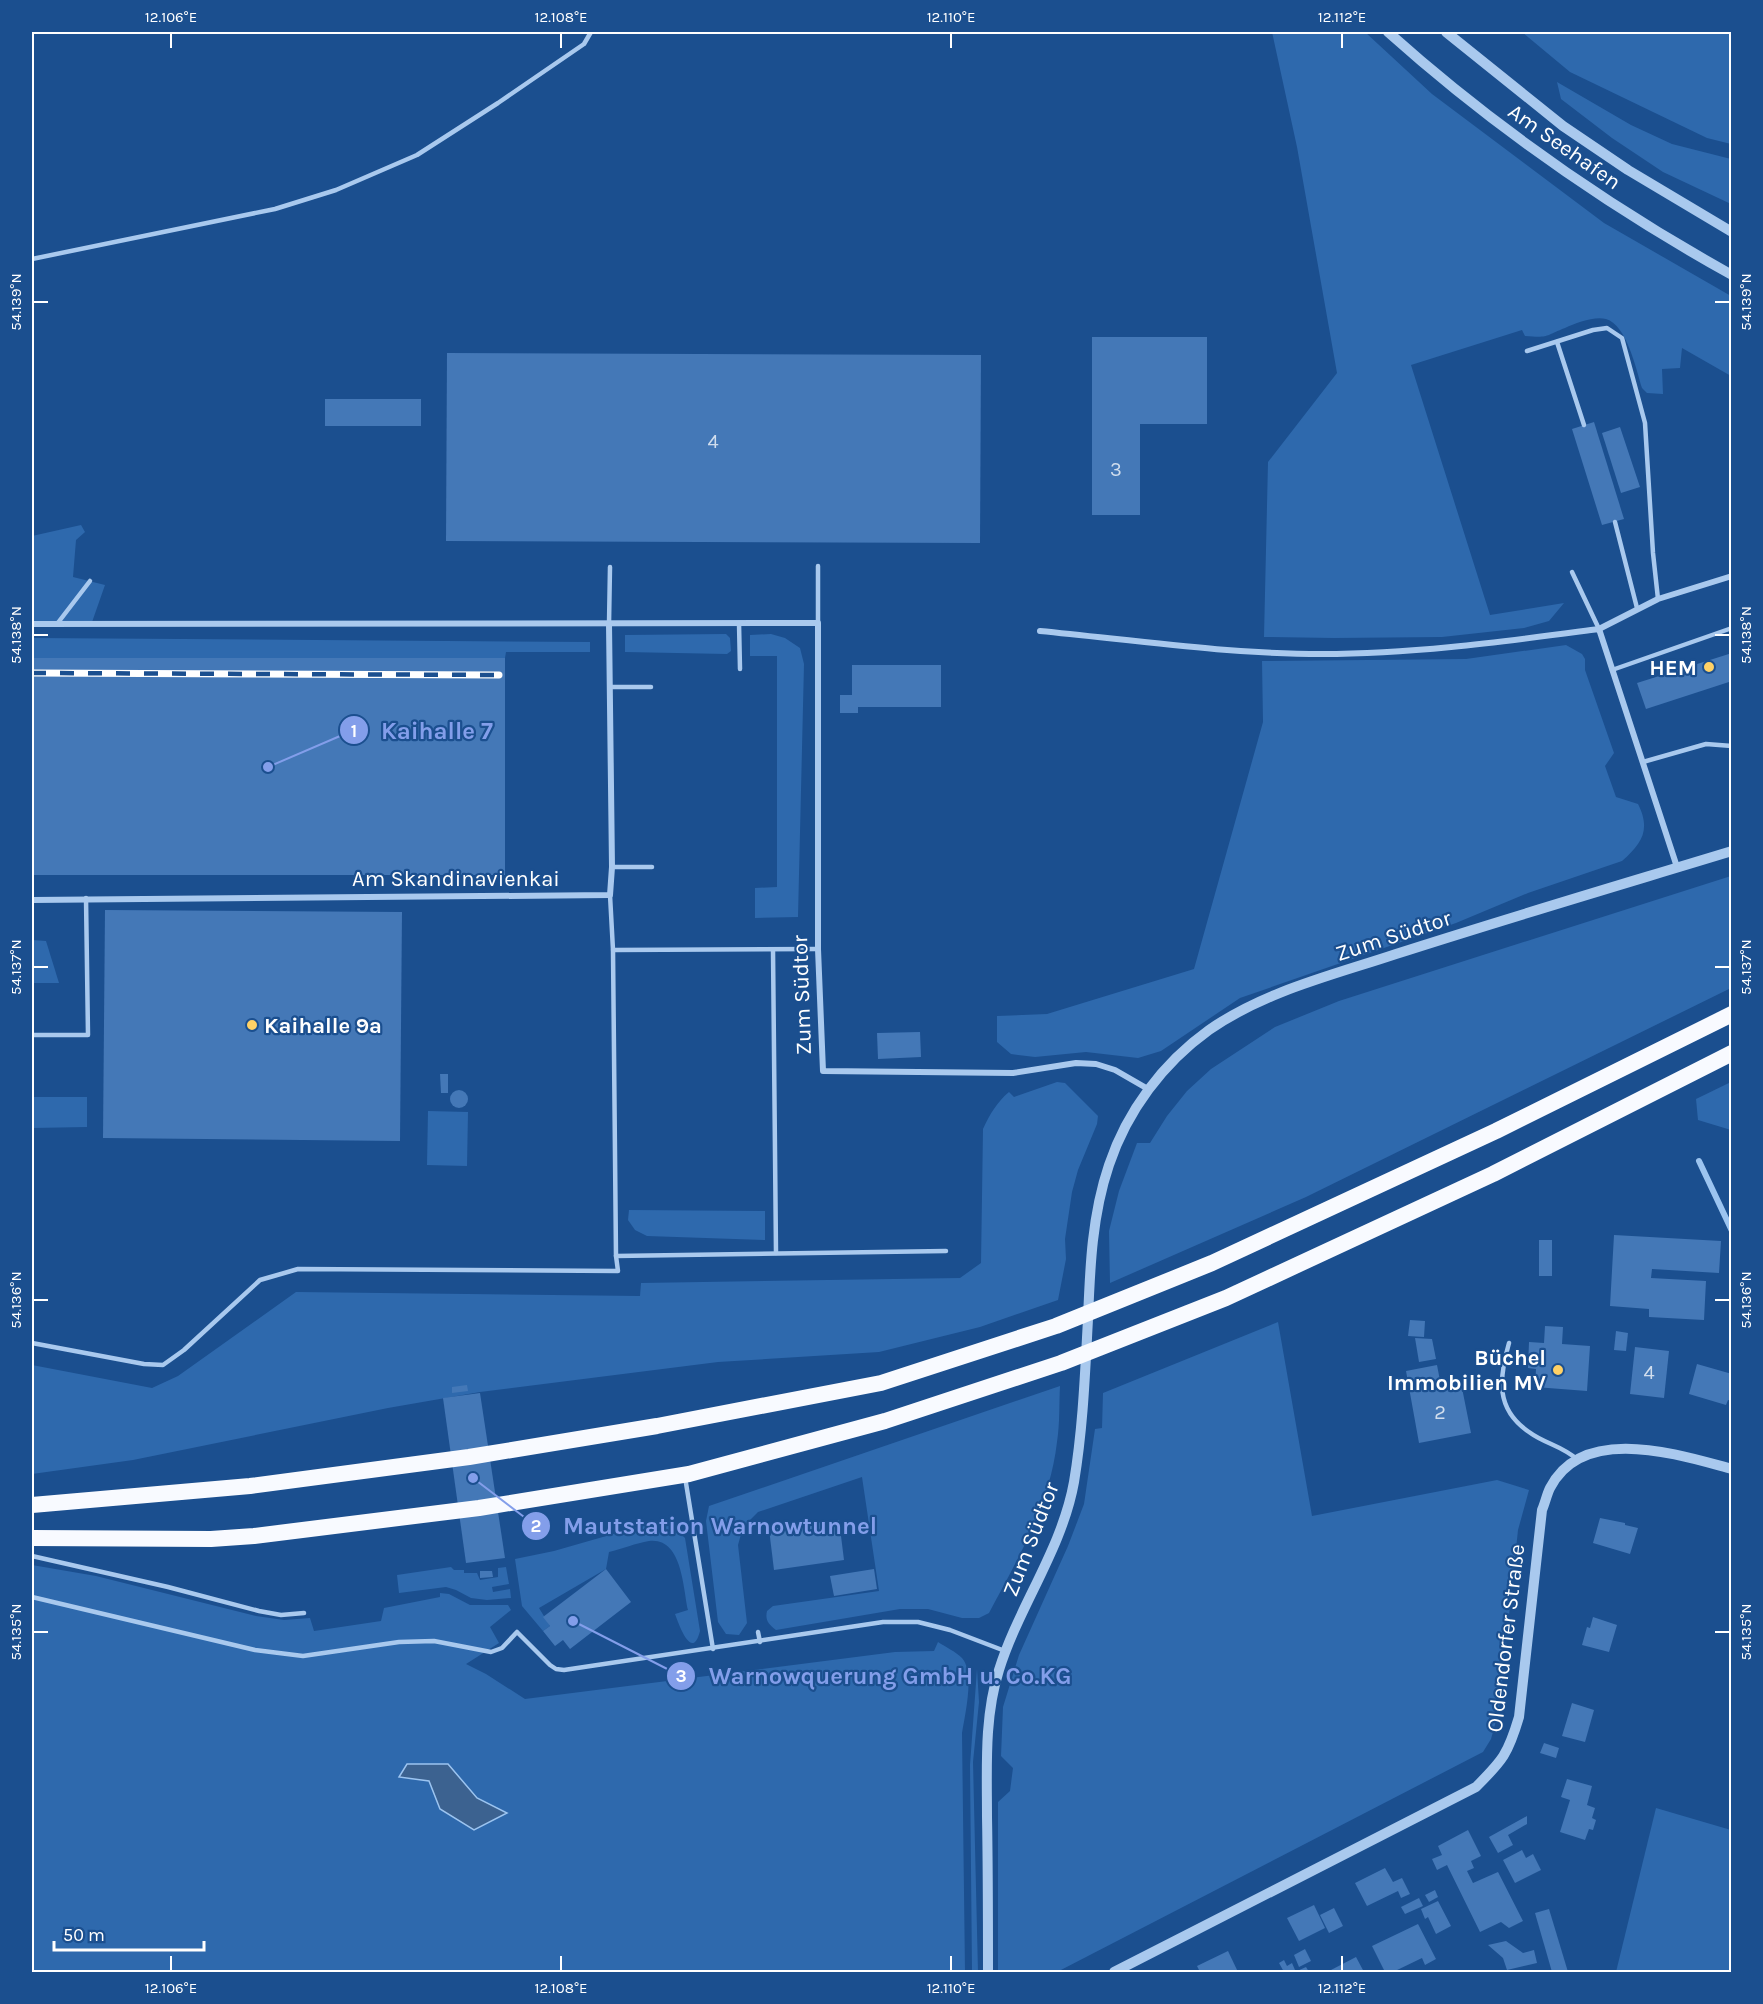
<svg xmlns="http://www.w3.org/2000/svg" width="1763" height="2004" font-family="Karla,sans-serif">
<rect width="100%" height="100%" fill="#1b4f8f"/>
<g fill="#2e69ad">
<path d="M1272,32h93l67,62 172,129 127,73v80l-49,-28 -2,20 -18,1 1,25 -16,-1 -5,-5c-6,-19 -15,-63 -36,-69 -12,-3 -30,4 -41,9 -21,8 -15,10 -40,8l-3,-6 -111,35 79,250 74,-12 -15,18 -25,7 -82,9 -108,1 -70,-1 4,-175 69,-89 -40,-226z"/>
<polygon points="1522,32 1731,32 1731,144 1707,138 1570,72"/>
<polygon points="1557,82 1631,125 1672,144 1731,159 1731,204 1663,172 1612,138 1561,99"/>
<polygon points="81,525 85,532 76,540 73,577 105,585 91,625 32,624 32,536"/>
<polygon points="726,634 730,638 731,651 727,654 625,652 625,635"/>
<polygon points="771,634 785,638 800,648 804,664 798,917 755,918 755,888 777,887 777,656 750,656 750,635"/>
<polygon points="32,638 590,642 590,652 506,652 505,658 32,658"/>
<path d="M1566,645l16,9 3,5v11l29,83 -9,13 11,31 22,7c13,26 4,39 -16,57l-94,32 -72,30 -216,75 -79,53 -23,7 -52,-6 -51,5 -24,-3 -14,-12v-26l50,-2 147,-45 69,-247 -1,-61 204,-2z"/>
<polygon points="1731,876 1731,988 1306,1197 1110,1283 1109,1231 1119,1191 1137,1143 1150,1143 1167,1116 1187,1091 1211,1069 1275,1027 1339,1001"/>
<polygon points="32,940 46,941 59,983 32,983"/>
<path d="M1057,1082l8,1 33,33 -1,8 -19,46 -6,22 -7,47 1,20 -8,41 -78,27 -101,25 -161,10 -238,30 -92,16 -255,52 -101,14v-109l120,23 26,-12 118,-84 344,4 1,-13 319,-5 21,-15 2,-134c7,-15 14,-27 26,-37l5,5z"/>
<polygon points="1731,1082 1731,1130 1698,1120 1696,1099"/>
<polygon points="32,1097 87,1097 87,1127 32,1128"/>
<polygon points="428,1111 468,1112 467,1166 427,1165"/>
<polygon points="629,1210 765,1211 765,1240 647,1236 635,1230 628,1220"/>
<polygon points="1278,1322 1312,1516 1497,1480 1529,1490 1518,1530 1499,1710 1491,1739 1483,1752 1057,1972 998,1972 998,1802 1010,1791 1013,1768 1001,1756 1003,1707 1019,1655 1068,1546 1084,1504 1095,1429 1102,1428 1103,1393"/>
<path d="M1060,1386c-1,18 0,37 -3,56 -7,62 -39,117 -68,171l-10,5h-17l-34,-9h-28l-124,21c-8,-6 -11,-10 -9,-19l6,-5 106,-15 -17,-114 -104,35 -15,15 -5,18 9,78 -8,12 -13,-1 -8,-12 -12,-101 3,-15z"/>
<path d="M655,1522c14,2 21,7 30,16l15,93c-8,32 -22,-9 -25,-17l13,-4c-5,-23 -6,-73 -39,-69 -13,2 -27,8 -40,11l-3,17 -67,39 11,18 -7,5 -21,-25 -7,-47 39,-8z"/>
<path d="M32,1565l64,11 160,40 28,4 26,-2 4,13 67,-10 3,-13 56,-11v-4l9,1 21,11h38l3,5 -21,17 9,16 -33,21 20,10 39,25 370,-47 39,-1 4,-9c8,5 18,10 24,16 13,15 3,56 0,75l3,239h-933z"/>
<polygon points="451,1567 454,1570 464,1570 464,1573 477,1573 480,1580 498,1577 498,1568 506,1567 509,1584 492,1587 493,1592 510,1589 511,1598 487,1600 471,1598 456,1590 446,1587 399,1593 397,1575"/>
<polygon points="977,1669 979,1702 973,1762 978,1972 972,1972 970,1765"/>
<polygon points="1656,1808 1731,1830 1731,1972 1616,1972"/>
</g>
<polygon fill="#3c6290" stroke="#9cc4f0" stroke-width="1.5" points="407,1764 448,1764 477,1798 507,1813 474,1830 440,1809 429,1781 399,1777"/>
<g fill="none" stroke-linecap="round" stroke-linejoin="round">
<polyline stroke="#9cc4f0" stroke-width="6" points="1699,1161 1732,1231"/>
</g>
<g fill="#4478b7">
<polygon points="1092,337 1207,337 1207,424 1140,424 1140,515 1092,515"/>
<polygon points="447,353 981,355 980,543 446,541"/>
<rect x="325" y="399" width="96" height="27"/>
<polygon points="1594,422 1624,519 1602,525 1572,429"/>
<polygon points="1620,427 1640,487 1621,493 1602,433"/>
<polygon points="1732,653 1732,681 1646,709 1637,683"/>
<rect x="32" y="658" width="473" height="217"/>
<polygon points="852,665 941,665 941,707 858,707 858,713 840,713 840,695 852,695"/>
<polygon points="105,910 402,912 400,1141 103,1138"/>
<polygon points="920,1032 921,1057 878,1059 877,1033"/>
<polygon points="440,1074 448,1074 448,1093 441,1093"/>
<circle cx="459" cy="1099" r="9"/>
<polygon points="1614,1235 1721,1241 1719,1273 1652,1269 1651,1278 1706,1281 1704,1320 1649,1317 1649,1309 1610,1306"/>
<rect x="1539" y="1240" width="13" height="36"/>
<polygon points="1410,1320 1425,1321 1424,1337 1408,1336"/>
<polygon points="1545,1326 1563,1327 1562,1344 1590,1346 1587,1391 1535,1387 1536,1369 1528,1368 1529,1342 1544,1343"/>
<polygon points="1616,1331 1628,1333 1626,1351 1614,1350"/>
<polygon points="1415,1338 1432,1339 1436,1359 1419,1362"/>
<polygon points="1635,1347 1669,1351 1664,1398 1630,1394"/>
<polygon points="1697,1364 1732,1374 1732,1401 1728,1400 1726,1405 1689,1394"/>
<polygon points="1437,1365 1442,1391 1462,1388 1471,1433 1419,1443 1406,1371"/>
<polygon points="467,1385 468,1391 452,1393 452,1387"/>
<polygon points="480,1393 505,1558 466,1563 443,1398"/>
<polygon points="1600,1518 1625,1523 1625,1525 1638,1528 1630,1554 1593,1543"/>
<polygon points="839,1520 844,1560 774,1570 769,1529"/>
<polygon points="606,1569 631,1602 570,1649 563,1640 555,1646 543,1631 550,1626 543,1617"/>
<polygon points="874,1569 877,1589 834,1596 830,1576"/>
<polygon points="480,1571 492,1571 493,1577 480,1578"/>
<polygon points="1593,1617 1617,1625 1609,1652 1582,1645 1587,1627 1590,1628"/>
<polygon points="1572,1703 1594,1710 1585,1742 1562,1736"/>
<polygon points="1544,1743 1559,1748 1556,1758 1540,1753"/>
<polygon points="1567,1779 1592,1786 1587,1805 1595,1808 1592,1818 1596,1820 1593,1830 1589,1829 1585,1840 1560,1832 1570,1800 1561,1797"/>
<polygon points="1527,1816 1527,1824 1508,1835 1513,1845 1498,1853 1489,1837"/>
<polygon points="1468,1830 1481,1856 1471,1861 1474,1868 1467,1871 1473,1883 1498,1872 1523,1921 1509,1928 1501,1922 1480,1932 1447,1865 1437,1870 1432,1859 1442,1855 1438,1846"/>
<polygon points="1522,1850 1526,1858 1533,1854 1541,1870 1515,1883 1503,1860"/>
<polygon points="1385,1868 1393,1882 1402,1878 1410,1894 1401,1898 1398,1891 1367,1906 1355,1883"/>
<polygon points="1435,1890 1438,1897 1429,1902 1425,1895"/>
<polygon points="1419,1898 1423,1906 1405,1914 1401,1907"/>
<polygon points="1438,1901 1451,1926 1436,1934 1428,1917 1425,1919 1421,1909"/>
<polygon points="1314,1905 1325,1928 1299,1941 1287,1918"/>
<polygon points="1334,1908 1343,1926 1329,1933 1320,1915"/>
<polygon points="1549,1909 1568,1972 1552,1972 1535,1913"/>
<polygon points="1418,1924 1436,1959 1425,1965 1422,1958 1393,1972 1385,1972 1372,1946"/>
<polygon points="1506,1941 1523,1953 1534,1950 1537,1963 1507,1970 1503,1958 1488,1945"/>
<polygon points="1305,1949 1311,1961 1299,1967 1294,1955"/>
<polygon points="1228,1951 1238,1972 1200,1972 1197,1966"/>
<polygon points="1356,1957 1364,1972 1333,1972 1331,1970"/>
<polygon points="1284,1960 1287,1966 1292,1963 1295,1970 1284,1972 1279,1963"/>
<polygon points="1306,1967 1309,1972 1295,1972"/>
</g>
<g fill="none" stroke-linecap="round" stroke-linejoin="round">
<g stroke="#a9c9ee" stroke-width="4.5">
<polyline points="32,259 275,209 336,190 417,155 498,103 584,44 591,32"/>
<polyline points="1557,342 1584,425"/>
<polyline points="1527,351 1593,330 1607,328 1622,338 1645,423 1653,553 1658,599"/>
<polyline points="1615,522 1637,608"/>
<polyline points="818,566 818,623"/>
<polyline points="1572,572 1599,629"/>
<polyline points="739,623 740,669"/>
<polyline points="57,624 90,581"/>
<polyline points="609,624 610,567"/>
<polyline points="1612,670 1732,628"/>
<polyline points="610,687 651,687"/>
<polyline points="1643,762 1706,744 1732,746"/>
<polyline points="612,867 652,867"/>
<polyline points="610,895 613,950 818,949"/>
<polyline points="613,950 616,1256"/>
<polyline points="773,950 776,1253"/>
<polyline points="32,1035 88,1035 86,898"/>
<polyline points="32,1343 144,1364 163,1365 184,1350 260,1280 298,1269 618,1271 616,1256 946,1251"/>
<path d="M1509,1343c-10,35 -14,66 20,89 16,12 32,13 49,28"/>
<polyline points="685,1477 713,1649"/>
<polyline points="32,1556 168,1587 259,1611 281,1615 304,1613"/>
<polyline points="32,1597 255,1650 303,1656 399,1642 434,1641 491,1652 502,1648 517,1632 550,1665 556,1669 564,1670 883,1622 918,1622 950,1630 1005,1651"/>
<polyline points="758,1632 760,1642"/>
</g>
<g stroke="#a9c9ee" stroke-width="6">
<polyline points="32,624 818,623 818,949 823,1071 1013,1073 1076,1063 1096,1064 1115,1070 1148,1089"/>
<polyline points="1599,629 1658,599 1732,576"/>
<path d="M1040,631c93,9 188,23 282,23 93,0 185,-13 277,-25l78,238"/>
<polyline points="32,900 610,895 612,867 609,624"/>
</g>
<g stroke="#a9c9ee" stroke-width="10">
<path d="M1388,32c105,94 220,174 344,243"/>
<polyline points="1446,32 1563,126 1628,170 1732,232"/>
<path d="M988,1972c0,-51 0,-103 -1,-155 0,-49 -3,-100 12,-147 20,-64 63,-121 75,-188 9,-54 11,-108 14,-163 2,-52 4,-104 21,-154 18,-54 54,-102 100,-135 56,-39 124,-55 187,-76 112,-36 224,-69 336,-103"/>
<path d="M1114,1972l362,-185c27,-27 32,-33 43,-70l23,-207c3,-7 5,-16 8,-22 33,-65 129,-33 182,-19"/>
</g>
<g stroke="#f8faff" stroke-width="16">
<polyline points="32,1505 250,1486 469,1457 657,1426 881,1383 1056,1326 1212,1263 1496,1131 1732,1014"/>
<polyline points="32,1538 211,1539 254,1536 479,1508 689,1474 885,1421 1061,1363 1226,1298 1493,1174 1732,1053"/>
</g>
<defs>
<polyline id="rail" points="32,673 499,675"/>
</defs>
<use href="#rail" stroke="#fff" stroke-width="7"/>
<use href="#rail" stroke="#1b4f8f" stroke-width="4.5" stroke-dasharray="14" stroke-linecap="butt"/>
</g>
<path fill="none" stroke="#fff" stroke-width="2" d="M171,33v15M561,33v15M951,33v15M1342,33v15M33,302h15M1715,302h15M33,635h15M1715,635h15M33,967h15M1715,967h15M33,1300h15M1715,1300h15M33,1632h15M1715,1632h15M171,1956v15M561,1956v15M951,1956v15M1342,1956v15"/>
<g fill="#ffd166" stroke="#1b4f8f" stroke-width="2">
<circle cx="1709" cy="667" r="6"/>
<circle cx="252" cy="1025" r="6"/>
<circle cx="1558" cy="1370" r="6"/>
</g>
<g text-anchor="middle" stroke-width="4.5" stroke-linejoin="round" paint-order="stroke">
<g font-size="20" fill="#d0dded">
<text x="713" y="448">4</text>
<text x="1116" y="476">3</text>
<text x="1649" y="1379">4</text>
<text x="1440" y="1419">2</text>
</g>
<g font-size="22" fill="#fff" stroke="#1b4f8f">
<text transform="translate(1565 146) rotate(35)" y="8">Am Seehafen</text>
<text x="456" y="886">Am Skandinavienkai</text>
<text transform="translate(1393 935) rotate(-18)" y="8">Zum Südtor</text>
<text transform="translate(801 995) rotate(-92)" y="8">Zum Südtor</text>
<text transform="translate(1030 1539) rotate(-69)" y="8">Zum Südtor</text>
<text transform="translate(1505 1638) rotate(-83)" y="8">Oldendorfer Straße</text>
</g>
<g font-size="22" font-weight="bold" fill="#fff" stroke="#1b4f8f" text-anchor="end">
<text x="1697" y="675">HEM</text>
<text x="264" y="1033" text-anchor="start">Kaihalle 9a</text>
<text x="1546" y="1365">Büchel<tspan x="1546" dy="25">Immobilien MV</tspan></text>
</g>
</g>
<path fill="none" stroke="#839eea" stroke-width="2" d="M268 767L354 730M473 1478L536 1526M573 1621L681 1676"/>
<g fill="#839eea" stroke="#1b4f8f" stroke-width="2">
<circle cx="268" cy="767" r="6"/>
<circle cx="473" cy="1478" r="6"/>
<circle cx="573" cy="1621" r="6"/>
<circle cx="354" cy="730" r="15"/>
<circle cx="536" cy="1526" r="15"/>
<circle cx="681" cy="1676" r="15"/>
</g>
<g font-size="18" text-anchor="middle" font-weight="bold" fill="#fff">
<text x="354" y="737">1</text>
<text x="536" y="1532">2</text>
<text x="681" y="1682">3</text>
</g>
<g font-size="24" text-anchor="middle" font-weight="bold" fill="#839eea" stroke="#1b4f8f" stroke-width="4.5" stroke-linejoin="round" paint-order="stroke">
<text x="437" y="739">Kaihalle 7</text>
<text x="720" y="1534">Mautstation Warnowtunnel</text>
<text x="890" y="1684">Warnowquerung GmbH u. Co.KG</text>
</g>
<rect width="1763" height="2004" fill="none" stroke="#1b4f8f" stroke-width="66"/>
<path d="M54 1941v9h150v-9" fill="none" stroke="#ffffff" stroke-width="3"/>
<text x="63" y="1941" font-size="18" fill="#ffffff" stroke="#1b4f8f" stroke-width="4.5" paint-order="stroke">50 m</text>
<rect x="33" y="33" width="1697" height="1938" fill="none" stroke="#fff" stroke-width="2"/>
<g font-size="15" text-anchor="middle" fill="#fff">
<text x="171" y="22">12.106°E</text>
<text x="561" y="22">12.108°E</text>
<text x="951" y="22">12.110°E</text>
<text x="1342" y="22">12.112°E</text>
<text transform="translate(16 302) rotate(-90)" y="5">54.139°N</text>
<text transform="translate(1746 302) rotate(-90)" y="5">54.139°N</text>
<text transform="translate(16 635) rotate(-90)" y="5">54.138°N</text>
<text transform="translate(1746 635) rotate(-90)" y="5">54.138°N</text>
<text transform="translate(16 967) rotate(-90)" y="5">54.137°N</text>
<text transform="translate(1746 967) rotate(-90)" y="5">54.137°N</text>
<text transform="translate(16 1300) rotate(-90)" y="5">54.136°N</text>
<text transform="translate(1746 1300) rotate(-90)" y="5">54.136°N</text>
<text transform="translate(16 1632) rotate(-90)" y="5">54.135°N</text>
<text transform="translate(1746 1632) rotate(-90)" y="5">54.135°N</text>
<text x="171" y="1993">12.106°E</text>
<text x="561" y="1993">12.108°E</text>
<text x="951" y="1993">12.110°E</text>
<text x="1342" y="1993">12.112°E</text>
</g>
</svg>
